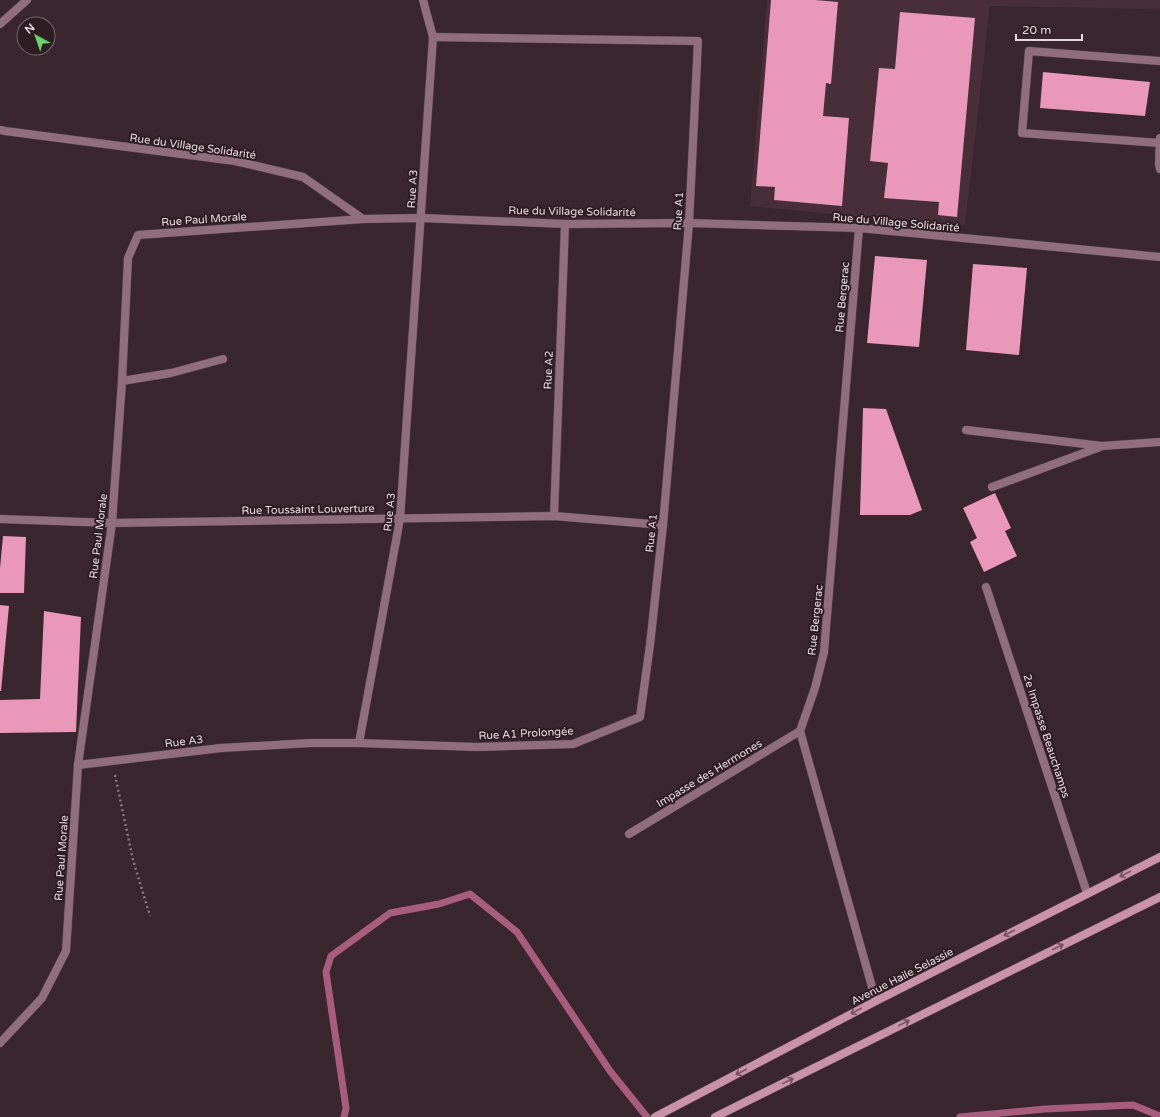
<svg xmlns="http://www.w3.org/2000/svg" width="1160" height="1117" font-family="'Varela Round',sans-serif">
<rect width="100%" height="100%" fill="#39262e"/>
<polygon fill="#472e38" points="767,0 1160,0 1160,9 990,6 965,225 860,217 750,206"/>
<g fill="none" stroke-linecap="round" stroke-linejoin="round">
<g stroke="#a85d7d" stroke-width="7">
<polyline points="344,1117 346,1108 326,972 331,956 390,913 439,904 470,894 517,932 610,1071 647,1117"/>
<polyline points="960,1117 1045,1109 1133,1105 1160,1116"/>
</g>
</g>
<g fill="#e998b9">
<polygon points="771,0 815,0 838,2 831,84 826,83 823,116 849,118 842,206 774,200 775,187 756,186"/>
<polygon points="900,12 975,18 957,217 938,215 939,202 884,198 888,163 870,161 879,68 895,69"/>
<polygon points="1043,72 1150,82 1145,116 1040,108"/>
<polygon points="875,256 927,260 919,347 867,343"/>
<polygon points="973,264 1027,268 1019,355 966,350"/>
<polygon points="863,408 886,409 922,510 910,515 860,515"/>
<polygon points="995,493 1011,528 1005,531 1017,556 984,572 970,542 977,538 963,508"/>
<polygon points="3,536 26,537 24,593 0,593 0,568"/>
<polygon points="0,605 9,606 1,691 0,691"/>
<polygon points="44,611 81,617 76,732 0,733 0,700 40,699"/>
</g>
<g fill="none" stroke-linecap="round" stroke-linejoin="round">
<defs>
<g id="lane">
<polyline points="1160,138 1159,164 1160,169"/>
<polyline points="1160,143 1022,133 1029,51 1160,61"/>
<polyline points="122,381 171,373 223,359"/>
<polyline points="966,430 1102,446 1160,442"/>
<polyline points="992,487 1100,447"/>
</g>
<g id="street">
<polyline points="0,24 27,0"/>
<polyline points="0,130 5,131 235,161 303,177 363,219 422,218 565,224 689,223 859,228 1160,257"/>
<polyline points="859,228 824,652 815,688 800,731 876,1001"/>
<polyline points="554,516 565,224"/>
<polyline points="0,519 112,523 554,516 663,525"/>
<polyline points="986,587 1087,893"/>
<polyline points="359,743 477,747 573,744 640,717 650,645 663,525 689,223 698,41 433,37"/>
<polyline points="78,765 221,748 310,743 359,743 400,519 433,37 423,0"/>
<polyline points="629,834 800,731"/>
<polyline points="0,1043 42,998 66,951 78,765 112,523 122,381 128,258 138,235 363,219"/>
</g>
<g id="secondary">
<polyline points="655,1117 876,1001 1160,857"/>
<polyline points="715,1117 1160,897"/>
</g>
</defs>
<use href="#lane" stroke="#55434a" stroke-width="9"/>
<use href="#street" stroke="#55434a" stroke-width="9"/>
<use href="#secondary" stroke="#55434a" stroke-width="9"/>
<polyline stroke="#8a7a80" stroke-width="2.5" stroke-dasharray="2 3" stroke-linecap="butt" points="115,775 133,860 150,916"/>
<use href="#lane" stroke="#916e7b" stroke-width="8"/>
<use href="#street" stroke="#916e7b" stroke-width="8"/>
<use href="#secondary" stroke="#c992a8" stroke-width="8"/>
</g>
<defs><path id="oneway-shaft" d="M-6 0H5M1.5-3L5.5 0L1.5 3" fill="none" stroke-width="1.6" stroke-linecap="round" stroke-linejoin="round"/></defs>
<g stroke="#74525f">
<use href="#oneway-shaft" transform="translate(1125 874) rotate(154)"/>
<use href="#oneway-shaft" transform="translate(1009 933) rotate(153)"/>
<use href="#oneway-shaft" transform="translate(1058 947) rotate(-26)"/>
<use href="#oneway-shaft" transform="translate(856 1011) rotate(152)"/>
<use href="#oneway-shaft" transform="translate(904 1023) rotate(-26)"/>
<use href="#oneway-shaft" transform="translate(741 1072) rotate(152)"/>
<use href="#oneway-shaft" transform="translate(788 1081) rotate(-26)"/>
</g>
<g text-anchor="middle" stroke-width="4" stroke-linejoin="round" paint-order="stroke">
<g font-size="11" fill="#e7dade" stroke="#2f1d24">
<text transform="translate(193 146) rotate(8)" y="4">Rue du Village Solidarité</text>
<text transform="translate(412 189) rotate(-86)" y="4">Rue A3</text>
<text transform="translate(572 211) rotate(1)" y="4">Rue du Village Solidarité</text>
<text transform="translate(678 211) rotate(-87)" y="4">Rue A1</text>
<text transform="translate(204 219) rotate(-4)" y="4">Rue Paul Morale</text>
<text transform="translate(896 222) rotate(5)" y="4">Rue du Village Solidarité</text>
<text transform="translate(842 297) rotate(-85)" y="4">Rue Bergerac</text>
<text transform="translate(548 370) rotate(-88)" y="4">Rue A2</text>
<text transform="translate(308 509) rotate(-1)" y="4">Rue Toussaint Louverture</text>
<text transform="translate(389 512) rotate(-84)" y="4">Rue A3</text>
<text transform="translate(651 533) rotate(-84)" y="4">Rue A1</text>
<text transform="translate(98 536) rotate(-83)" y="4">Rue Paul Morale</text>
<text transform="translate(815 620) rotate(-84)" y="4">Rue Bergerac</text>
<text transform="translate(526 733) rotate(-3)" y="4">Rue A1 Prolongée</text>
<text transform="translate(1047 736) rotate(72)" y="4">2e Impasse Beauchamps</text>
<text transform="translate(184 741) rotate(-7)" y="4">Rue A3</text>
<text transform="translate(709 773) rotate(-31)" y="4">Impasse des Hermones</text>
<text transform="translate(61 858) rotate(-86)" y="4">Rue Paul Morale</text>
<text transform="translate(902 976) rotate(-27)" y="4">Avenue Haile Selassie</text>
</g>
</g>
<g transform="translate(36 36) rotate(320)"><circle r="19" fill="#2f1d24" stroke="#79696e"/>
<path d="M0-3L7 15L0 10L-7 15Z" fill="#66d466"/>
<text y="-6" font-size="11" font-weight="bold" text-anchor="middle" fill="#e7dade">N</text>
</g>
<path d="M1016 34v6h66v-6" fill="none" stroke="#e7dade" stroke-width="2"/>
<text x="1022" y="34" font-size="12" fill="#e7dade" stroke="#2f1d24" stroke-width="3" paint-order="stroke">20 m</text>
</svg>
